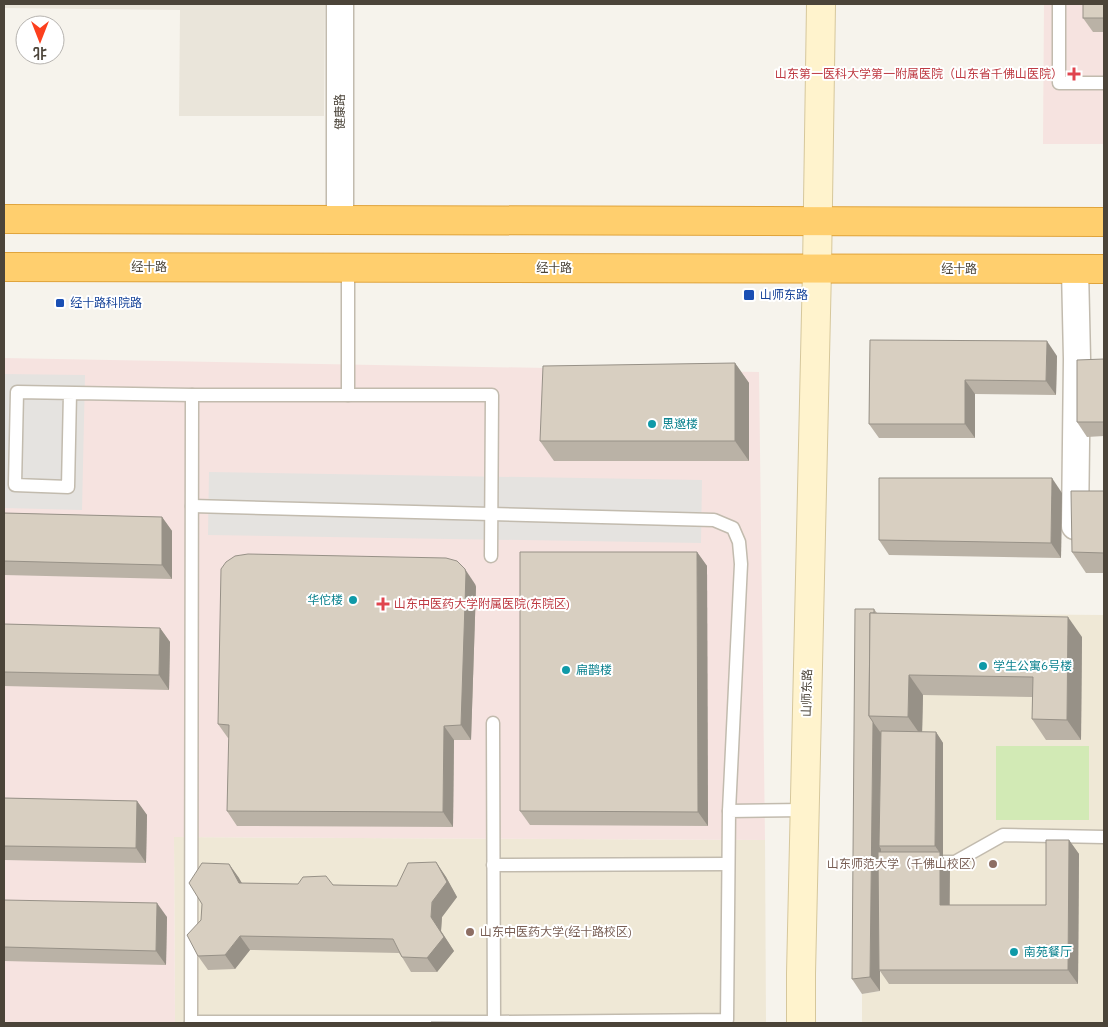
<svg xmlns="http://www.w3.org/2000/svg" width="1108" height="1027" font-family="'IBM Plex Sans','Noto Sans SC',sans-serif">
<rect width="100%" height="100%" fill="#f6f3ec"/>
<polygon fill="#eae5da" points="4,4 325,4 324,116 179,116 180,10 4,8"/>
<g fill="#efe8d6">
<polygon points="884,613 1104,615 1104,1023 862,1023 862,994 880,991"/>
<polygon points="174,837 765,840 766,1023 175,1023"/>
</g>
<g fill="#f6e3e0">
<polygon points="1044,4 1104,4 1104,144 1043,144"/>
<polygon points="4,358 759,372 765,840 174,837 175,1023 4,1023"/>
</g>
<rect fill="#d2eab5" x="996" y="746" width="93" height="74"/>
<g fill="#e5e3e0">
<polygon points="4,374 85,375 82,510 4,508"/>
<polygon points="209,472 702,480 701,543 208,535"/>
</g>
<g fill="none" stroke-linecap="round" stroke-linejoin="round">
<defs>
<g id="lane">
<polyline points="1059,4 1059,83 1104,83"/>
<polyline points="70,393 68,487 15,485 17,392 192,395"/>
<polyline points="348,395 492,395 491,556"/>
<polyline points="192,506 714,520 733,528 739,542 741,564 729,811"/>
<polyline points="929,862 955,862 1003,835 1104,837"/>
<polyline points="493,865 728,864"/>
<polyline points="191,1022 494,1022 493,723"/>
<polyline points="494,1022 727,1020 729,811 805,810"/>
<polyline points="191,1023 192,395 348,395 348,267"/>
</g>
<g id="street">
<polyline points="340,220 340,4"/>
<polyline points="1075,526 1077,359 1075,269"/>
</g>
<polyline id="secondary" points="801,1023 801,974 817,269 821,4"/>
<g id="highway">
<polyline points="4,219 1104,222"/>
<polyline points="4,267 1104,269"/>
</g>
</defs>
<use href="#lane" stroke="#c2bbae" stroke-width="15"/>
<use href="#street" stroke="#c2bbae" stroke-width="29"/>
<use href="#secondary" stroke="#d6c79b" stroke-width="30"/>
<use href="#highway" stroke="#e0a43c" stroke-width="30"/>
<use href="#lane" stroke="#fff" stroke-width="12"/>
<use href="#street" stroke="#fff" stroke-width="26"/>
<use href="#secondary" stroke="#fff3cd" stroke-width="28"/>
<use href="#highway" stroke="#ffcf6e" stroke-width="28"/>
</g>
<g fill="#bab2a6">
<polygon points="1104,4 1104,32 1093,32 1083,18"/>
<polygon points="870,340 1057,356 1056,395 975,394 975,438 879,438 869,424"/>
<polygon points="1104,359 1104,436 1087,437 1077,422"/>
<polygon points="735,363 749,383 749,461 554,461 540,441"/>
<polygon points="1104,491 1104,573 1086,573 1072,552"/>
<polygon points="1062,493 1061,558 889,555 879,540"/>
<polygon points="4,513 162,517 172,531 172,579 4,575"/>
<polygon points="697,552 707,566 708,826 530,825 520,811"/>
<polygon points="475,584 476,587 471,740 454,740 453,827 237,826 227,811 229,738 228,738 218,724"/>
<polygon points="874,609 877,613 1082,637 1081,740 1046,740 1032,719 1032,697 923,695 922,732 936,732 943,743 943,857 950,867 950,905 1046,905 1069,840 1079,854 1078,984 889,984 880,971 880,991 862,994 852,979"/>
<polygon points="4,624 160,628 170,642 169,690 4,686"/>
<polygon points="4,798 137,801 147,815 146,863 4,860"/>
<polygon points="436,862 446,877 457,897 442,917 441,931 454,951 437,972 411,972 402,957 399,953 250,950 235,969 208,970 198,956 201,920 229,864 242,883 397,886"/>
<polygon points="4,900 167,917 166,965 4,961"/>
</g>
<g fill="#979187">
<polygon points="1047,341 1057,356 1056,395 1046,381"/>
<polygon points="735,363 749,383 749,461 735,441"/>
<polygon points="965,380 975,394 975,438 965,424"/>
<polygon points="1052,478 1062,493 1061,558 1051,543"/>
<polygon points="162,517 172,531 172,579 162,565"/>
<polygon points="697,552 707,566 708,826 698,812"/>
<polygon points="465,569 475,584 476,587 471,740 461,725"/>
<polygon points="1068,617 1082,637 1081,740 1067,720"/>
<polygon points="160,628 170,642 169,690 159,675"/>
<polygon points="909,675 923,695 922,737 908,717"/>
<polygon points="873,722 883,736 879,846 881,849 880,970 879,970 880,971 880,991 870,977"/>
<polygon points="444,726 454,740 453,827 443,812"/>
<polygon points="936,732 943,743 943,857 950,867 949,919 940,905 940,853 935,846"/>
<polygon points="137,801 147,815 146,863 136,848"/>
<polygon points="1069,840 1079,854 1078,984 1068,970"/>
<polygon points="436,862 446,877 457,897 442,917 441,931 454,951 437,972 427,958 431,917"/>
<polygon points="229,864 239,878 249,897 239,883"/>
<polygon points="157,903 167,917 166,965 156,951"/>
<polygon points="240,936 250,950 235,969 225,955"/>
</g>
<g fill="#d8cfc1" stroke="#979187">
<rect x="1083" y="4" width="21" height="14"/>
<polygon points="870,340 1047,341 1046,381 965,380 965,424 869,424"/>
<polygon points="1104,359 1104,422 1077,422 1077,360"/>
<polygon points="735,363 735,441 540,441 543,366"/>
<polygon points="879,478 1052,478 1051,543 879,540"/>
<polygon points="1071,491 1104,491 1104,553 1072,552"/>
<polygon points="4,513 162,517 162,565 4,561"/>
<polygon points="520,552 697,552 698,812 520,811"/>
<polygon points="248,554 446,558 457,561 465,569 466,573 461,725 444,726 443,812 227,811 229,725 218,724 221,569 226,562 235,556"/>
<polygon points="855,609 874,609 874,613 870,613 869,716 873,722 870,977 852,979"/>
<polygon points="870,613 1068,617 1067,720 1032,719 1033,677 909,675 908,717 869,716"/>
<polygon points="4,624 160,628 159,675 4,672"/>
<polygon points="881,731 936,732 935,846 879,846"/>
<polygon points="4,798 137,801 136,848 4,846"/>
<polygon points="1046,840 1069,840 1068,970 879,970 878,852 940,852 940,905 1046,905"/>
<polygon points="436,862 447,882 432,902 431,917 444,937 427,958 402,957 393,939 240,936 225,955 198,956 187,935 201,920 202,904 189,883 202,863 229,864 239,883 298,884 303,877 326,876 333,885 397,886 408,863"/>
<polygon points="4,900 157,903 156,951 4,947"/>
<polygon points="431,1022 625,1023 431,1023"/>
</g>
<g fill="#e0444e" stroke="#fff" stroke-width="2">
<path d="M1071.5 66.5h5v5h5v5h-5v5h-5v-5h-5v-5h5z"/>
<path d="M380.5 596.5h5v5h5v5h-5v5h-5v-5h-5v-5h5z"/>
</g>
<g fill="#1a4fb4" stroke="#fff" stroke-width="2">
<rect x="743" y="289" width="12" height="12" rx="2.5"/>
<rect x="55" y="298" width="10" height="10" rx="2.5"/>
</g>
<g fill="#0f9aa8" stroke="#fff" stroke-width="2">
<circle cx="652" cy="424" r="5"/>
<circle cx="353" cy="600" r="5"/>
<circle cx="983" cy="666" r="5"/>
<circle cx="566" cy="670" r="5"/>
<circle cx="1014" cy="952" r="5"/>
</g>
<g fill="#8d6e63" stroke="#fff" stroke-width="2">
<circle cx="993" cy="864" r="5"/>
<circle cx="470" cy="932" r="5"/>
</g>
<g text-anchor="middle" stroke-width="4" stroke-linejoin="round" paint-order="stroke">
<g font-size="12" fill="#be3a42" stroke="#fff" text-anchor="end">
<text x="1063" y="78">山东第一医科大学第一附属医院（山东省千佛山医院）</text>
<text x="394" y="608" text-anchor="start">山东中医药大学附属医院(东院区)</text>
</g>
<g font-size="12" fill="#4b4439" stroke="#fff">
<text transform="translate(340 112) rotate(-90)" y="4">健康路</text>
<text x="149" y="271">经十路</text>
<text x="554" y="272">经十路</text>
<text x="959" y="273">经十路</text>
<text transform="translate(807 693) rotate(-89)" y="4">山师东路</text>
</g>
<g font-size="12" fill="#164399" stroke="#fff" text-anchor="start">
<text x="760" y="299">山师东路</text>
<text x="70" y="307">经十路科院路</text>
</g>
<g font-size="12" fill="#0d838f" stroke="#fff" text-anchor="start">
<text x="662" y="428">思邈楼</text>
<text x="343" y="604" text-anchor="end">华佗楼</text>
<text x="993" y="670">学生公寓6号楼</text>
<text x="576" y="674">扁鹊楼</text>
<text x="1024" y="956">南苑餐厅</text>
</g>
<g font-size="12" fill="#785e54" stroke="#fff" text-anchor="end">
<text x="983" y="868">山东师范大学（千佛山校区）</text>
<text x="480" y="936" text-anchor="start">山东中医药大学(经十路校区)</text>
</g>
</g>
<rect width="1108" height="1027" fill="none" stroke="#4b4439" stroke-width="10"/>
<g transform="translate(40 40) rotate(180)"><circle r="24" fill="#ffffff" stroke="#b7b4b0"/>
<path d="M0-4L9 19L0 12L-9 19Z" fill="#fc3f1d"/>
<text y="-8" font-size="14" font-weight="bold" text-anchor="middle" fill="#4b4439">北</text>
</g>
</svg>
